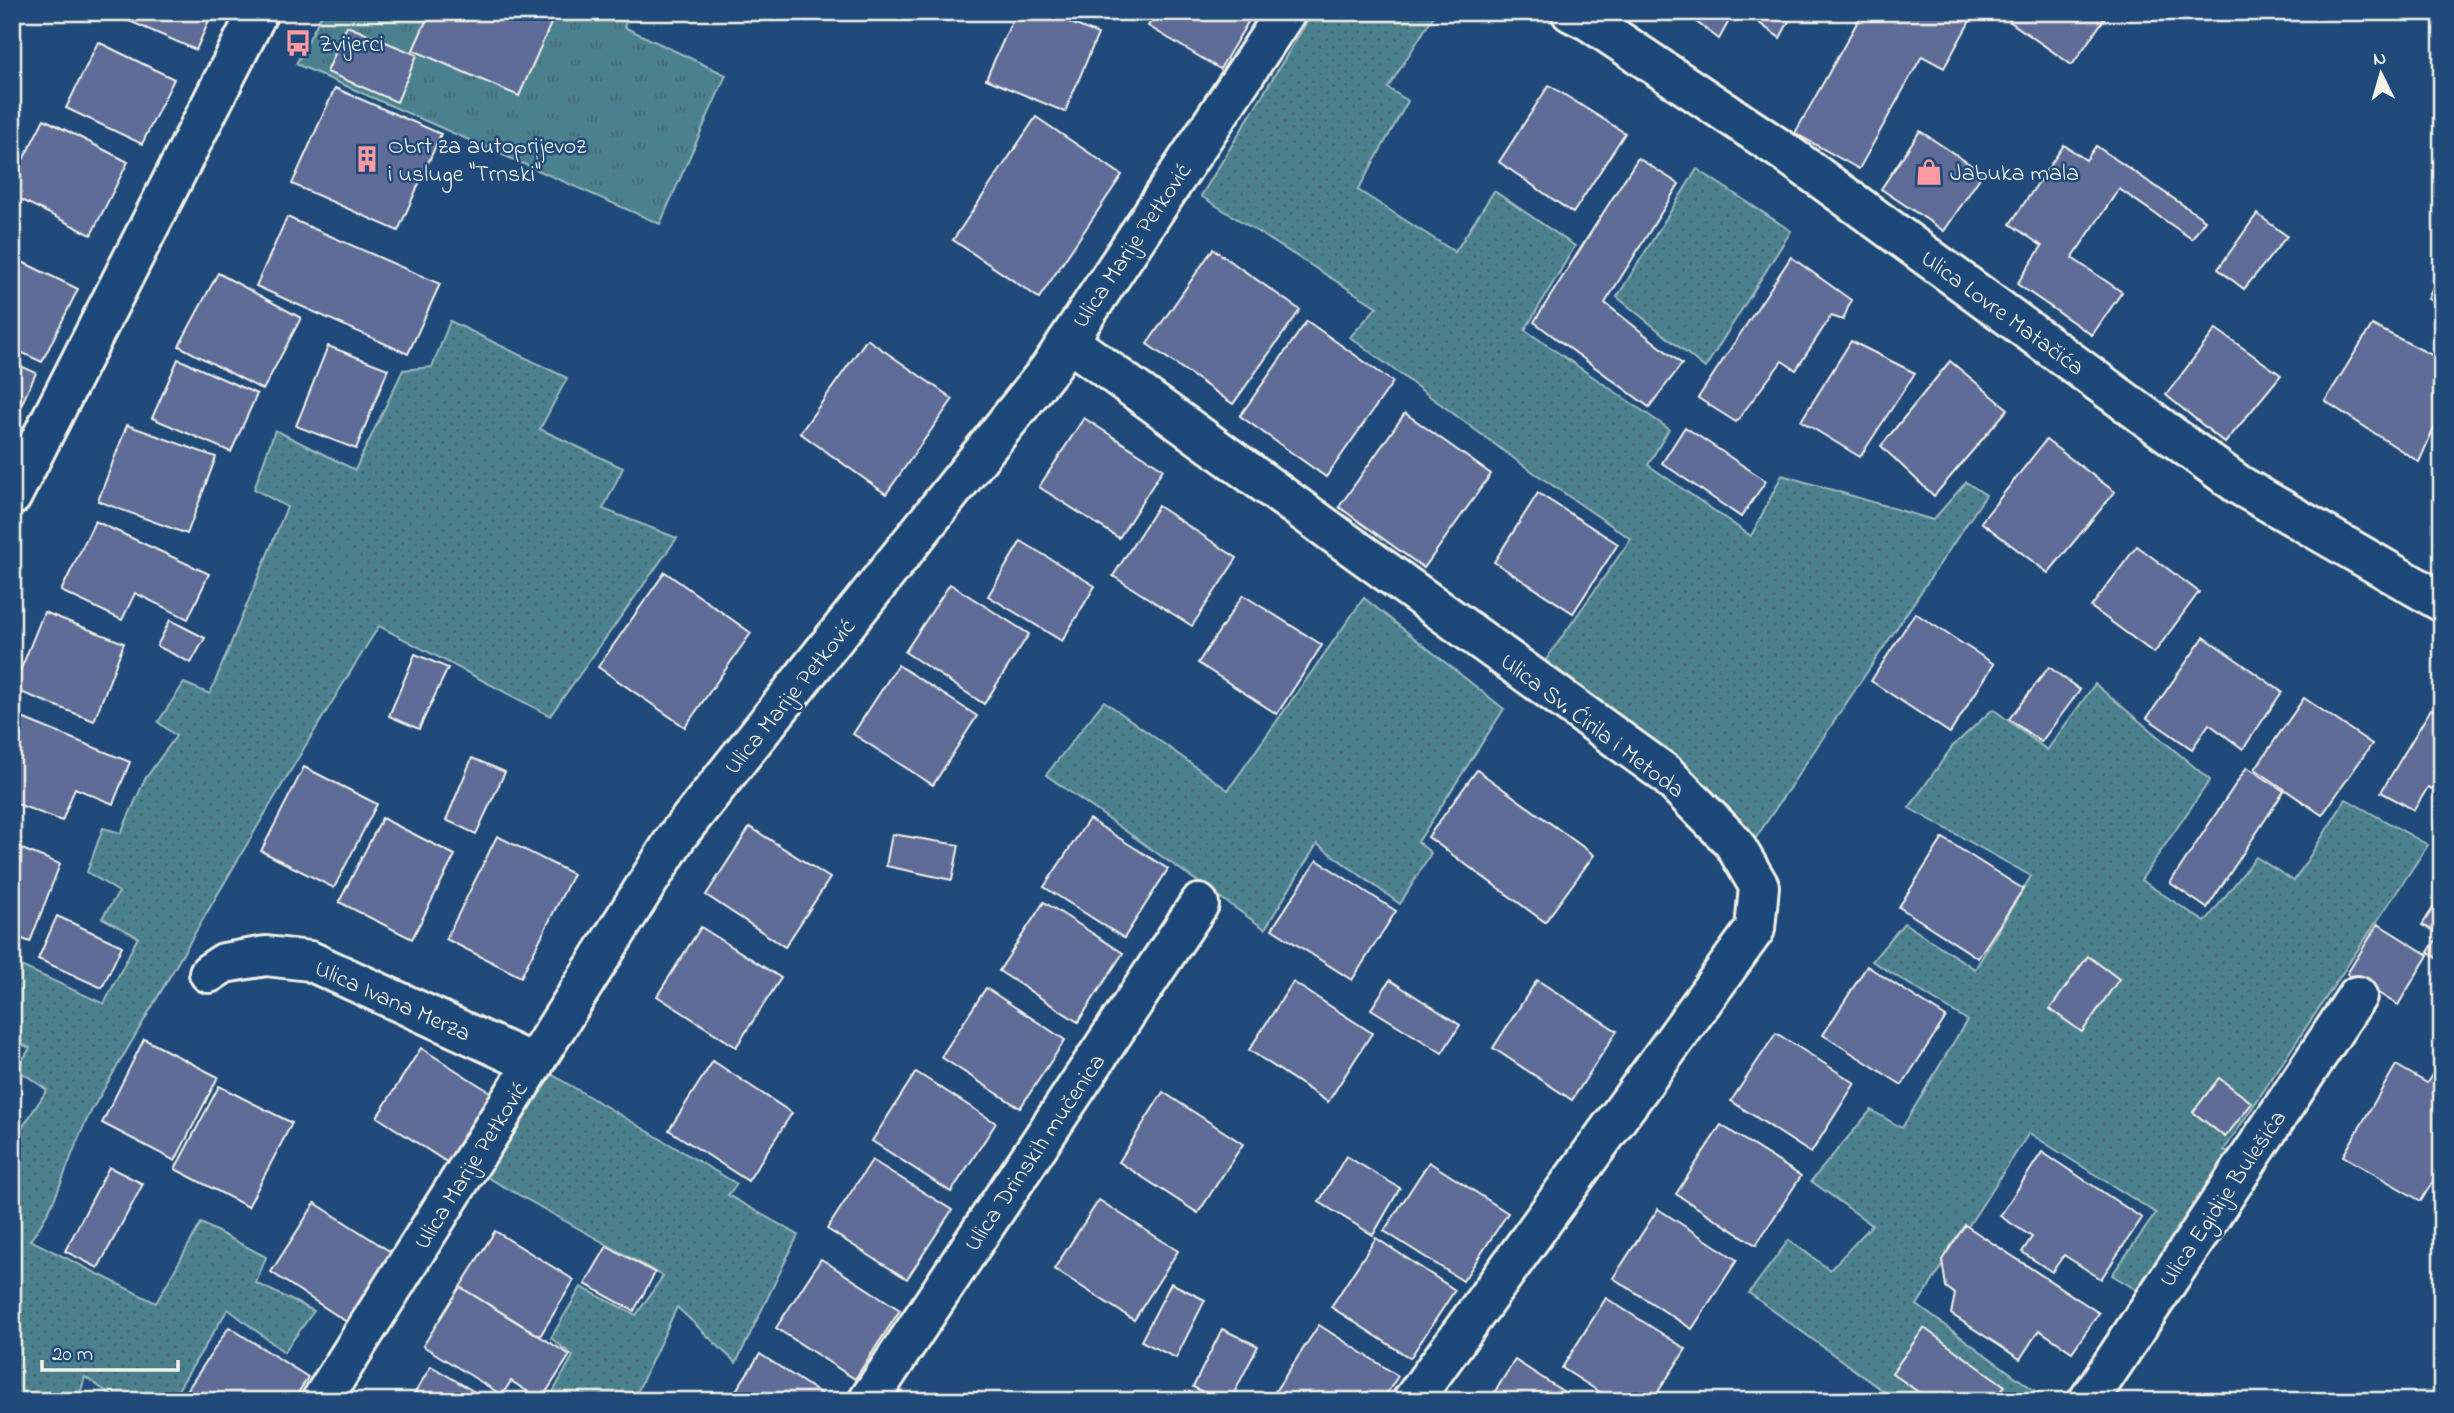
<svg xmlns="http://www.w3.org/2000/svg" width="2454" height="1413" font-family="'Indie Flower',sans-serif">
<defs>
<pattern id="grass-tufts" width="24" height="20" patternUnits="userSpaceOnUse" patternTransform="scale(1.75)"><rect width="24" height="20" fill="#4c818f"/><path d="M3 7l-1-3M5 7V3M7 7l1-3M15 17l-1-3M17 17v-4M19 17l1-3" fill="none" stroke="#4b676e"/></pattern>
<pattern id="garden-dots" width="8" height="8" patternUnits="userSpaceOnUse" patternTransform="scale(1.75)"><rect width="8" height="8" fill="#4c818f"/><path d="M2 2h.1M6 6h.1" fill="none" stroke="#4b676e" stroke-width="1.8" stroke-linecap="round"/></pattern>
</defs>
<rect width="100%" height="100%" fill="#1f4a7a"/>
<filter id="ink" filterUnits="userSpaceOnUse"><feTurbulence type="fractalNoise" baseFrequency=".0143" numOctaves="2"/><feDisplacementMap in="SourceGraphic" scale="14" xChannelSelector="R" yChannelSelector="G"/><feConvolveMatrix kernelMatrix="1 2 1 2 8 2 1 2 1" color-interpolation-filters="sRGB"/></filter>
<g filter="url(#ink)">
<polygon fill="url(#grass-tufts)" stroke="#a0b9bc" stroke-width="2" points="323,12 630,12 624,27 726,75 660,224 296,64"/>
<g fill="url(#garden-dots)" stroke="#a0b9bc" stroke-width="2">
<polygon points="1313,12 1436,12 1388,88 1408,101 1358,190 1455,252 1494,191 1575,246 1525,330 1669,429 1648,465 1751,536 1782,475 1933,520 1966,482 1986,495 1755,839 1538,671 1631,539 1520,463 1350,337 1377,307 1201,196"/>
<polygon points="1697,169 1791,231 1705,368 1617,297"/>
<path d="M450,321l117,57 -27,51 83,39 -20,41 74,29 -127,178 -171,-90c-99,158 -191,320 -285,480 -25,43 -33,96 -64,134l126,63 45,-80 65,34 -10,26 58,28 -30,41 -56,-43 -57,92h-51l-35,-24 -7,24h-66v-258l35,-53 -30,-21 13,-21 -18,-8v-61l9,-13 83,38 34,-67 -36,-19 17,-26 -32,-20 16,-44 18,5 24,-54 31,-43 -18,-14 26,-39 26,11 77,-187 -33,-18 21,-59 80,40 48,-100 29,-3z"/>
<polygon points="1364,598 1504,709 1418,842 1431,853 1400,904 1317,844 1265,929 1046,775 1104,701 1228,790"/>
<polygon points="2095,684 2210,780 2141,880 2205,922 2256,857 2294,881 2346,799 2428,845 2224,1150 2241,1157 2148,1297 2112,1275 2156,1213 2029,1133 1917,1305 2049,1401 1897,1401 1749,1293 1789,1240 1830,1270 1872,1225 1811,1181 1871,1110 1902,1128 1967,1020 1872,961 1904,923 1975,969 2031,876 1909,808 1952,747 1993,709 2047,750"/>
<polygon points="534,1064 737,1184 728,1195 798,1235 736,1363 677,1307 633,1401 548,1401 573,1356 551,1338 581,1287 636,1315 663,1276 469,1167"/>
</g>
<g fill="#5f6c98" stroke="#f4f1e8" stroke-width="2">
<polygon points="122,12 213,12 196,50 120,17"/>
<polygon points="430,12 556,12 519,96 413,50"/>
<polygon points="1016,12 1044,12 1098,34 1065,112 986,79"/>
<polygon points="1156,12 1254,12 1220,69 1148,26"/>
<polygon points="1683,12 1734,12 1719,39"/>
<polygon points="1744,12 1794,12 1780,38"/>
<polygon points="1863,12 1975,12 1944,68 1922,56 1859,169 1795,133"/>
<polygon points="2015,12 2109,12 2072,65 2009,21"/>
<polygon points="347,26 417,55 397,102 327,72"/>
<polygon points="98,42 174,79 142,144 66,108"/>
<polygon points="1549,85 1625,133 1573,213 1499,162"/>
<polygon points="335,88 441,134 398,231 292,184"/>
<polygon points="1036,117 1122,175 1039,298 953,240"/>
<polygon points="44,119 128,162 91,235 12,195 12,181"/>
<polygon points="1920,131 1983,173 1944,231 1881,189"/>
<polygon points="2064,145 2086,160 2096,146 2205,220 2192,239 2119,189 2072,258 2122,292 2092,335 2017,284 2042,246 2010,224"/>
<polygon points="1638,158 1679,184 1605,303 1682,364 1649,407 1534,322"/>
<polygon points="2257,214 2287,236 2244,289 2218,269"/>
<polygon points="287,217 440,284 408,354 256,286"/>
<polygon points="1213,249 1300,310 1233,404 1147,344"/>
<polygon points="12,257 78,289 42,362 12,348"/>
<polygon points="1791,257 1851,300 1843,320 1831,316 1796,370 1782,361 1736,422 1698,398"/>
<polygon points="2441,269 2442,269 2442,305 2428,299"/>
<polygon points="218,273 301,318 263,390 179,346"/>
<polygon points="1307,321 1393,382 1326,477 1240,416"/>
<polygon points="2372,325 2442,360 2442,410 2419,462 2325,401"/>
<polygon points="2216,329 2281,375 2225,443 2166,395"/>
<polygon points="867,339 953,399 886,494 800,433"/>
<polygon points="1851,341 1915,373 1860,457 1801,421"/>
<polygon points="328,346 388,369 356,449 296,426"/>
<polygon points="178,359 257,394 231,452 152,418"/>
<polygon points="1950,361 2008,409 1934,496 1881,446"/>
<polygon points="12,362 36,373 12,425"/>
<polygon points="1405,413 1491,474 1424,568 1339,507"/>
<polygon points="1084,418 1163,469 1119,538 1039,487"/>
<polygon points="127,425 216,457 187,534 98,501"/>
<polygon points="1685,427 1766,481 1741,517 1662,463"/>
<polygon points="2046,440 2115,492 2048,573 1981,522"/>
<polygon points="1538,493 1618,544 1573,613 1494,562"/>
<polygon points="1158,506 1237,558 1192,626 1113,576"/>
<polygon points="95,521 209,574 188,619 135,593 122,620 61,591"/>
<polygon points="1021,541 1095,586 1062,641 988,596"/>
<polygon points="2137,546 2199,592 2154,653 2091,607"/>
<polygon points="665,572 751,633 685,727 598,667"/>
<polygon points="950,584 1029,634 984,704 905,652"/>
<polygon points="1243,595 1322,645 1277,714 1198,663"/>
<polygon points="44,612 124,643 94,721 13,689"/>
<polygon points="1915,613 1994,664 1950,733 1871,681"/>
<polygon points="170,620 205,638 191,663 157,646"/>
<polygon points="2204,637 2282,692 2243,749 2209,724 2192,749 2147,718"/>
<polygon points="415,654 448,668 419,729 389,716"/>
<polygon points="898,665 977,716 933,785 853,734"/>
<polygon points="2049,667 2080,690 2041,742 2009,719"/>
<polygon points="2304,698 2372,744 2322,815 2255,769"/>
<polygon points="2431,709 2442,713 2442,794 2428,787 2414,810 2381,792"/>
<polygon points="12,714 130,762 113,804 75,788 62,821 12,802"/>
<polygon points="472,758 505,772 476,834 446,820"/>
<polygon points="304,767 377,804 334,888 261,851"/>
<polygon points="2247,767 2284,791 2207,908 2170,883"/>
<polygon points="1477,770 1594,855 1545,922 1428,837"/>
<polygon points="382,818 455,855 412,939 339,902"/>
<polygon points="1089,819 1168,869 1124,938 1044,887"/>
<polygon points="750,827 830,878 785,947 706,895"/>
<polygon points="892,834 959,845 952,880 886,866"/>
<polygon points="497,836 573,874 521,977 446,939"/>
<polygon points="1943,838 2023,889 1978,958 1899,907"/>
<polygon points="12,845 60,864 30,942 12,935"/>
<polygon points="1317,860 1396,911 1352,980 1272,929"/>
<polygon points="2442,894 2442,961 2428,952 2440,934 2422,925"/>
<polygon points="1044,902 1123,953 1078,1022 999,971"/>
<polygon points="57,916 122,946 102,988 38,959"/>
<polygon points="2378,924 2428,955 2398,1005 2347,974"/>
<polygon points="701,927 781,978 736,1047 657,996"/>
<polygon points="2088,956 2119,979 2082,1032 2050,1009"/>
<polygon points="1867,966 1946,1017 1902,1085 1823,1035"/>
<polygon points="1390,980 1460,1025 1442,1053 1371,1009"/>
<polygon points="1537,980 1617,1031 1572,1100 1493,1048"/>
<polygon points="1293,982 1372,1033 1328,1102 1249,1050"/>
<polygon points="986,988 1065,1040 1020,1108 941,1057"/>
<polygon points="1776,1033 1855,1083 1811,1153 1731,1101"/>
<polygon points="144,1039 218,1077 175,1161 102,1123"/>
<polygon points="421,1048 501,1099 456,1168 377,1117"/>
<polygon points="2442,1058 2442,1166 2421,1201 2343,1156 2396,1065 2427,1083"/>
<polygon points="713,1061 792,1113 748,1181 669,1130"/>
<polygon points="916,1072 996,1123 951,1192 872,1141"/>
<polygon points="2219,1078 2252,1103 2225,1137 2193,1112"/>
<polygon points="219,1086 292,1123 248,1207 175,1169"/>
<polygon points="1163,1092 1243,1144 1198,1213 1119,1162"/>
<polygon points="1721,1125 1801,1176 1756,1245 1676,1194"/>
<polygon points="2042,1152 2142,1218 2101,1279 2064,1255 2052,1272 2022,1252 2032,1237 2000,1216"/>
<polygon points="1346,1156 1400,1188 1373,1235 1319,1202"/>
<polygon points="872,1160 952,1210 907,1279 827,1229"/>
<polygon points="1429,1162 1508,1213 1463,1281 1384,1231"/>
<polygon points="109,1167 143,1184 98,1268 65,1251"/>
<polygon points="1099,1200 1178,1251 1134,1320 1054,1269"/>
<polygon points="315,1203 394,1254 350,1324 271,1272"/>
<polygon points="1658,1209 1737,1260 1692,1329 1613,1278"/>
<polygon points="1965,1225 2099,1313 2072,1352 2039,1330 2020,1359 1951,1314 1955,1294 1946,1287 1942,1260"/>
<polygon points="495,1231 574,1280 540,1336 460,1287"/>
<polygon points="1376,1238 1455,1290 1410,1358 1331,1307"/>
<polygon points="607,1246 655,1273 634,1311 585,1284"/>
<polygon points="821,1259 900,1310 855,1379 776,1328"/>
<polygon points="1171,1283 1205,1300 1176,1358 1141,1341"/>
<polygon points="460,1287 570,1355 541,1400 511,1381 502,1395 423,1346"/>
<polygon points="1606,1298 1686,1349 1652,1401 1614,1401 1562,1368"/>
<polygon points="1319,1325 1398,1376 1382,1401 1286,1401 1274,1393"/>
<polygon points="229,1327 308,1377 293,1401 193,1401 184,1395"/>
<polygon points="1924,1328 2005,1386 1994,1401 1931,1401 1892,1373"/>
<polygon points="1222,1329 1258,1346 1230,1401 1221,1401 1193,1387"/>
<polygon points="760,1354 832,1401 729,1401"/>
<polygon points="1515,1360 1578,1401 1489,1401"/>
<polygon points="431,1366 490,1401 410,1401"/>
</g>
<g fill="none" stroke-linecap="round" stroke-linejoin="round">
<defs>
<g id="street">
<polyline points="1068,341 1666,774 1733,842 1759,886 1755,929 1412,1401"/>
<polyline points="209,973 224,963 266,956 310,961 534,1064"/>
<polyline points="321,1401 677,836 1050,368 1286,12"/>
<polyline points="868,1401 1199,904"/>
<polyline points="2088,1401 2357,996"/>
</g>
<g id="secondary">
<polyline points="1571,12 1589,21 1786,153 2239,485 2442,602"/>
<polyline points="12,496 258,12"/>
</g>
</defs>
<use href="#street" stroke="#f4f1e8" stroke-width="44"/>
<use href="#secondary" stroke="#f4f1e8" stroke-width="44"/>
<use href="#street" stroke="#1f4a7a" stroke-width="38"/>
<use href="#secondary" stroke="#1f4a7a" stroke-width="38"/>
</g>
</g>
<defs>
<symbol id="bus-bare" viewBox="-9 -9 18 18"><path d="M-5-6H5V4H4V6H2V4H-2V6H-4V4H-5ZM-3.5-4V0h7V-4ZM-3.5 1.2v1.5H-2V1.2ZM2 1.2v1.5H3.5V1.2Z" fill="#ff9aa2" stroke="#1f4a7a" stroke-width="2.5" paint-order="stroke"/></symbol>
<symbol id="building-bare" viewBox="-9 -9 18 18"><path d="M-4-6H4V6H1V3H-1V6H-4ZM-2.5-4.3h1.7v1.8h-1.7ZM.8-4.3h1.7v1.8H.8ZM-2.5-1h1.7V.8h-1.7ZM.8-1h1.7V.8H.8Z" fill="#ff9aa2" stroke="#1f4a7a" stroke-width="2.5" paint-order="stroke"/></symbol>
<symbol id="shop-bare" viewBox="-9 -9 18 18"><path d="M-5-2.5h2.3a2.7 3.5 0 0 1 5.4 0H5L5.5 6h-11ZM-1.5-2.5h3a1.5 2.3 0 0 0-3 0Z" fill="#ff9aa2" stroke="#1f4a7a" stroke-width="2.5" paint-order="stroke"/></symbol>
</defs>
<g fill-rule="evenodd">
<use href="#bus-bare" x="279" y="24" width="38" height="38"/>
<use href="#building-bare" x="348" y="140" width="38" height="38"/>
<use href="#shop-bare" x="1910" y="153" width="38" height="38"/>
</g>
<g text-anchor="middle" stroke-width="5" stroke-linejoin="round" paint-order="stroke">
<g font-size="24" fill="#f4f1e8" stroke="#1f4a7a" text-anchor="start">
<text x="319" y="51">Zvijerci</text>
<text x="388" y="153">Obrt za autoprijevoz<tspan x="388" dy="28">i usluge "Trnski"</tspan></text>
<text x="1950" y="180">Jabuka mala</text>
</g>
<g font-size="24" fill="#f4f1e8" stroke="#1f4a7a">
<text transform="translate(1131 245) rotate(-56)" y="8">Ulica Marije Petković</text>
<text transform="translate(2003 312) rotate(36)" y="8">Ulica Lovre Matačića</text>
<text transform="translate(789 696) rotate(-51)" y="8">Ulica Marije Petković</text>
<text transform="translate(1593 725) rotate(37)" y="8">Ulica Sv. Ćirila i Metoda</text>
<text transform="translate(393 1000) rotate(24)" y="8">Ulica Ivana Merza</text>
<text transform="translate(1034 1152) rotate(-56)" y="8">Ulica Drinskih mučenica</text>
<text transform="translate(470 1165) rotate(-58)" y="8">Ulica Marije Petković</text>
<text transform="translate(2222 1198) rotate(-56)" y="8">Ulica Egidije Bulešića</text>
</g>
</g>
<rect width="2454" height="1413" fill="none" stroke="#1f4a7a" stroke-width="42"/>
<rect x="21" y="21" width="2412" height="1371" fill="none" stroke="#f4f1e8" stroke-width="2.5" filter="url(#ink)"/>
<g transform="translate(2381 74) rotate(355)" stroke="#1f4a7a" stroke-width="5" paint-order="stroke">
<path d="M0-5L12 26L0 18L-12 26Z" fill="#f4f1e8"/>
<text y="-10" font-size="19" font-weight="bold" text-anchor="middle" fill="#f4f1e8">N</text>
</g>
<path d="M42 1360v10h136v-10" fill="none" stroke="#f4f1e8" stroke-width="3.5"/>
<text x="52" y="1360" font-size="21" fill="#f4f1e8" stroke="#1f4a7a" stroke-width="5" paint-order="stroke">20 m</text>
</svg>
